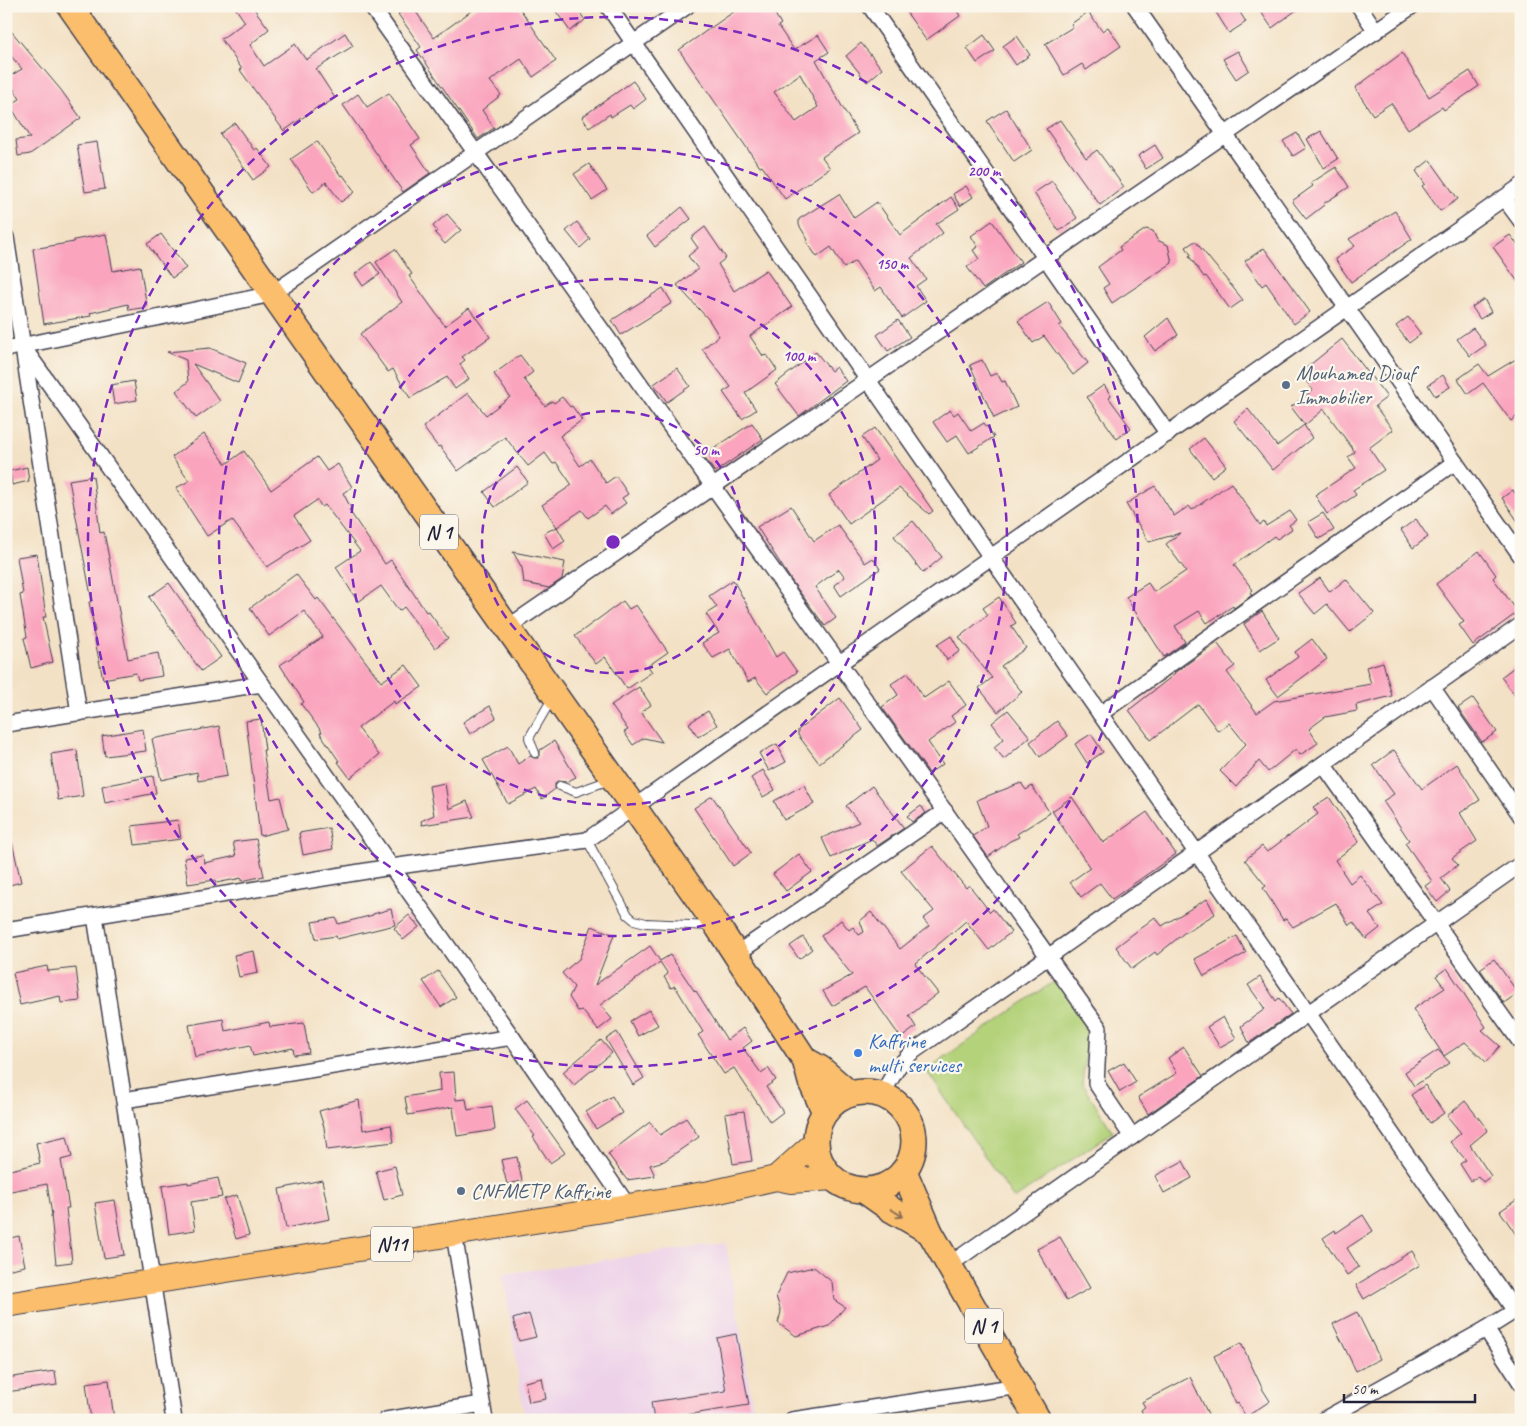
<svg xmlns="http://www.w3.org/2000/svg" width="1527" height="1426" font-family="Caveat,sans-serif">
<rect width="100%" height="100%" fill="#fbf7ec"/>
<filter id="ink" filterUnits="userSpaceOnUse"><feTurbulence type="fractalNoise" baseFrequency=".02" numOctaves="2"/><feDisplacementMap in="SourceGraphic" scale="10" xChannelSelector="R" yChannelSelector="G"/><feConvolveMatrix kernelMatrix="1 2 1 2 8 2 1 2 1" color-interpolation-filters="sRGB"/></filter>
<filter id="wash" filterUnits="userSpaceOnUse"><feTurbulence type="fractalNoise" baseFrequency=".0096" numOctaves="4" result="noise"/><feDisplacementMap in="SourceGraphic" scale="20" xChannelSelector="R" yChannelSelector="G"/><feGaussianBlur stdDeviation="1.12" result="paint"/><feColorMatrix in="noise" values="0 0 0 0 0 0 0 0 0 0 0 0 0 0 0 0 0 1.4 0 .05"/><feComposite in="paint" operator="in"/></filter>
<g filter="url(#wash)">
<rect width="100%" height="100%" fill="#f3e1c5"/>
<polygon fill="#edd1e9" points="726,1243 754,1415 717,1420 525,1420 503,1274"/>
<polygon fill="#b3d279" stroke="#6a7a5a" points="1056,980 1089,1028 1082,1084 1113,1132 1014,1199 926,1070"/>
<g id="blocks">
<g fill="#faa4be" fill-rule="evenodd">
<polygon points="234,6 252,6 269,29 250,45 264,66 295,44 306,60 345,33 353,46 316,69 335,98 320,108 319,106 284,131 240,70 242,69 221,39 245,22"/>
<polygon points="409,6 412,6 434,38 478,6 518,6 556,61 533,77 521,59 490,81 501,95 482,110 494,128 478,139 417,50 421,47 398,14"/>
<polygon points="552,6 575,6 585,20 570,31"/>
<path d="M742,6h28l11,18 -3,2 16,24 24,-15 11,17 -13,8 28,50 14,23 -36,24 8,11 -45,31 -23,-33 -2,1 -81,-117zM800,74l18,33 -22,15 -22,-30z"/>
<polygon points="902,6 954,6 960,16 926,40"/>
<polygon points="1212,6 1236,6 1246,22 1229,33"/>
<polygon points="1269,6 1302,6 1272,28 1261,12"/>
<polygon points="1088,12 1102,31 1108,27 1121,46 1086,70 1082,64 1064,75 1045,44 1073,27 1071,24"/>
<polygon points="6,25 61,90 81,118 30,154 18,156 16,140 30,138 10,105 20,99 7,78 22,69 6,50"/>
<polygon points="984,35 995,51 977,63 967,48"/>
<polygon points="1017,36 1030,55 1016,65 1003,46"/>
<polygon points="861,43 882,69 867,82 846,56"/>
<polygon points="1238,51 1249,70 1236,79 1223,59"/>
<polygon points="1402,53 1429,97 1470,71 1479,86 1444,110 1442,107 1408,129 1391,103 1373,115 1355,88"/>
<polygon points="633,81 646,99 633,109 630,105 611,117 610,114 589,128 582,117"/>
<polygon points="389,93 420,139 411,145 430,173 403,192 343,105 358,94 367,107"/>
<polygon points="1006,109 1032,150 1014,162 987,121"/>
<polygon points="1060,120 1086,158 1097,150 1124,187 1100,205 1046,129"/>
<polygon points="235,123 254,150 257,148 271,167 253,180 220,134"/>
<polygon points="1321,131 1338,159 1324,168 1307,139"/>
<polygon points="1297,133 1306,148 1293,156 1283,141"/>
<polygon points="317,141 341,176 343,175 355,192 341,202 326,182 313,192 291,159"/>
<polygon points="97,142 105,189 85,192 77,145"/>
<polygon points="1155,145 1163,158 1146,169 1138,156"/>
<polygon points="1430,160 1458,199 1440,211 1422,186 1425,184 1416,171"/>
<polygon points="589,164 607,190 592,200 574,174"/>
<polygon points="1336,167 1349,187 1323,204 1324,205 1306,219 1292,201 1313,186 1311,183"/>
<polygon points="1052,181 1077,218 1059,231 1034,193"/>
<polygon points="966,186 973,197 960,206 953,194"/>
<polygon points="839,194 854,218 877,202 900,235 951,197 959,209 936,224 943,233 911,258 926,279 916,286 926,301 902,318 881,287 875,291 855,261 844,268 831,247 817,257 806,241 808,240 799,225 799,219"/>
<polygon points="682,207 691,219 655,247 647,236"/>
<polygon points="1395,211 1412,239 1351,282 1335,259 1355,246 1349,239"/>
<polygon points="447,214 461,230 445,244 435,233 437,231 433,226"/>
<polygon points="992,221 1021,262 983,289 967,267 979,259 973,250 978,247 971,236"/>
<polygon points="577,222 590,239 580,248 566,231"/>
<polygon points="705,227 726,258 718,264 734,291 766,270 792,307 750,336 763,356 767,355 777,370 745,393 756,410 742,419 723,392 731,387 702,349 719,336 709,320 677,285 698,269 688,256 698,248 691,238"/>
<polygon points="1146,229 1153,231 1157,240 1168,245 1172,263 1112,303 1103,288 1109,284 1098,267 1121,250 1119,247"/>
<polygon points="106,234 113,271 140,266 147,307 129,310 128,304 90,313 91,316 44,324 33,249 74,242 74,240"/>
<polygon points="161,234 186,268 172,278 147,244"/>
<polygon points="1510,235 1521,249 1521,286 1493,247"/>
<polygon points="1195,241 1243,300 1230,309 1206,276 1204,277 1189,256 1191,255 1186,247"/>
<polygon points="1264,248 1310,312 1294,324 1266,283 1262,286 1245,261"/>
<polygon points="395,249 412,274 409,276 445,326 469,308 490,337 462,357 465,360 460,364 469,379 455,389 447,377 410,398 393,369 388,372 360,334 402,302 376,262"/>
<polygon points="371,262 380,274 363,286 355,274"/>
<polygon points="663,288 672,303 621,335 612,320"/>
<polygon points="1484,299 1491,312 1480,319 1472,307"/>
<polygon points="1048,302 1062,324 1059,326 1088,363 1073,375 1044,336 1033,343 1018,321"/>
<polygon points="1408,317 1421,334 1409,343 1396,326"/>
<polygon points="1168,318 1178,335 1155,351 1145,337"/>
<polygon points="898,320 910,337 888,351 877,335"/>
<polygon points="1473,328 1486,345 1470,356 1457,339"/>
<polygon points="1342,339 1387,397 1375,406 1393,430 1369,448 1384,470 1353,490 1356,495 1327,514 1315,495 1356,468 1348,457 1355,452 1324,409 1305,425 1291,407 1313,390 1300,373"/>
<polygon points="210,348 246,363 238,383 193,364 220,401 196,418 176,391 188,382 186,360 167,352"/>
<polygon points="816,352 831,371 836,367 846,381 799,416 775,384"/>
<polygon points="520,355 533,372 524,379 545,406 552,401 554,403 562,397 570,407 572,406 582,420 560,436 580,466 590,459 606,483 616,476 628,494 622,498 626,503 611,514 605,506 588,518 582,510 557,527 542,505 572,485 556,462 553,464 545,453 528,466 505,437 458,471 440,446 438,447 423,427 468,393 486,415 510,397 494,374"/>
<polygon points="1521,356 1521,413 1511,421 1483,383 1468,394 1458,379 1479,364 1488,376"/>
<polygon points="982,360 990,376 997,373 1002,382 1005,381 1017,407 994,418 970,365"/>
<polygon points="677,368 690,386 667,402 654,384"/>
<polygon points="1443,375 1450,387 1435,396 1428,385"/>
<polygon points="134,381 137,400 114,404 111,385"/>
<polygon points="1104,385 1111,396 1109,398 1131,428 1117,439 1087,397"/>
<polygon points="1248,409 1277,446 1304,425 1312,438 1273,470 1234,421"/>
<polygon points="950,410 954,415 958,412 971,431 984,423 994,437 969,453 957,435 947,442 933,422"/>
<polygon points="752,423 763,439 715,472 703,456"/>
<polygon points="875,428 933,511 929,514 899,488 849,524 829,495 877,460 862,437"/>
<polygon points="204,434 226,464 244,451 271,490 317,457 327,471 338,464 352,487 343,493 351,508 349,510 385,564 391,560 426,612 428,611 448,638 435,648 404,607 399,611 381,586 358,602 336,567 360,551 325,505 322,507 317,500 294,516 310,540 267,567 232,520 207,536 176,488 189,481 172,457"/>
<polygon points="1204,438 1226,466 1212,477 1190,449"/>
<polygon points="27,467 29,481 12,485 10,471"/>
<polygon points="517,467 528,482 495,507 484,492"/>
<polygon points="93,476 100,533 104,532 128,659 158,653 162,676 138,680 136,673 103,679 93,631 95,631 89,602 92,601 69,480"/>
<polygon points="1231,483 1260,525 1264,522 1266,526 1290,511 1296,520 1289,525 1292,529 1277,539 1274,536 1234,565 1253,590 1250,592 1252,595 1234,608 1233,606 1207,623 1199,611 1175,626 1185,642 1164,657 1126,597 1148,583 1154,592 1186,571 1166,544 1180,533 1149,542 1126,504 1155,486 1174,516 1189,506 1192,510"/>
<polygon points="1513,490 1521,502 1521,526 1502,498"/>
<polygon points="791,506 814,541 838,525 865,563 873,558 880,569 841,596 834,585 845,577 839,569 815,587 836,618 825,626 793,583 757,527"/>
<polygon points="1323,513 1334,530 1319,539 1308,522"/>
<polygon points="1416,519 1428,537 1413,548 1401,530"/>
<polygon points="913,521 942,557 923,573 894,536"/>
<polygon points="557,527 565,541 553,549 544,533"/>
<polygon points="1479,551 1496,575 1493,578 1518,612 1473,645 1459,625 1464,622 1436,584"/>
<polygon points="513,552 565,562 562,579 549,588 524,583 522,568"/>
<polygon points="37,554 46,617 43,617 53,662 31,668 24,638 27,637 20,595 23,594 17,557"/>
<polygon points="296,574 316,600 318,598 381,682 406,665 422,687 395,704 394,701 358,728 379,755 350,778 338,762 339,761 320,733 322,732 301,704 304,702 280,665 323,637 304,611 269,636 250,608"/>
<polygon points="1320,578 1330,592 1346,579 1374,613 1350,632 1327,604 1315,614 1298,593"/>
<polygon points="733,580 776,657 783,652 797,672 767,693 755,678 748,682 730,649 713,658 702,643 719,633 706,614 717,607 709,596"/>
<polygon points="169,583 221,657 201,671 149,597"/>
<polygon points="999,597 1016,623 1011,626 1026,648 1001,666 1022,692 998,712 979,688 992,678 959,637 988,615 983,608"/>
<polygon points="623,601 629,609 636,605 668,652 648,666 652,672 627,689 605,657 596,664 575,636"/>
<polygon points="1262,611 1279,638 1260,650 1244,624"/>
<polygon points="951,636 960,651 947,660 937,645"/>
<polygon points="1312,639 1327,659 1278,696 1266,680 1298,657 1295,652"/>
<polygon points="1217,643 1235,666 1227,672 1257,713 1274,701 1371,684 1366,667 1383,662 1392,696 1356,705 1357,711 1325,717 1309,729 1318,743 1300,755 1296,749 1268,772 1259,761 1236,787 1220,771 1246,744 1229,723 1218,731 1198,704 1151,740 1129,710 1175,674 1174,673"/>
<polygon points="1521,662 1521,703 1501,677"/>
<polygon points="908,673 924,698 949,681 966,705 951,716 955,722 928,742 943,764 929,773 882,707 898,695 891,684"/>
<polygon points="639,687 651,705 641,712 662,742 644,738 633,745 624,732 628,730 611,705"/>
<polygon points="840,698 863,730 819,763 798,735 798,730"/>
<polygon points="1473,698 1497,732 1482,742 1458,708"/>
<polygon points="490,706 496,718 470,734 463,722"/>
<polygon points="1008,710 1030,737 1004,759 994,747 1004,739 992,723"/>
<polygon points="708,711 717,725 698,737 689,723"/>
<polygon points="261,719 265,750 263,750 271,799 280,797 288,829 260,836 246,721"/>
<polygon points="1057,721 1068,736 1040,757 1030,742"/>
<polygon points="219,726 227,776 198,781 197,772 161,780 152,739"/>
<polygon points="143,729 146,751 105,756 102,736"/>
<polygon points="1091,734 1103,752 1087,763 1075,744"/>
<polygon points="554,741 576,777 566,782 557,781 555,784 555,789 542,799 536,789 508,804 483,760 508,746 518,764 530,756 534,758 538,758 540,754 540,750"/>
<polygon points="777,744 786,762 769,771 759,753"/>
<polygon points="77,750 83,796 58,800 51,754"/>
<polygon points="1394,750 1422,789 1457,764 1480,800 1460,813 1477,841 1452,858 1458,865 1441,878 1450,891 1437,902 1425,886 1432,881 1405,843 1409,840 1383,801 1394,794 1373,765"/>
<polygon points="763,770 775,790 763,797 751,778"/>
<polygon points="153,776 156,793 105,803 102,786"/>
<polygon points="445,783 449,809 467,801 474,817 422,825 421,821 434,815 429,786"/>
<polygon points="1021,783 1026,790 1032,786 1050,813 1017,834 1019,837 1010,841 988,857 973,836 987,826 977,800"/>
<polygon points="804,785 814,804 784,820 774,801"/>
<polygon points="872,786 904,828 877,846 872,839 831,858 822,838 859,822 846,806"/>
<polygon points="712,796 751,853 733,866 694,808"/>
<polygon points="1072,797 1103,843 1147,812 1176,854 1112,899 1100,883 1081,897 1070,882 1090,868 1052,811"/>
<polygon points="1329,797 1359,842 1335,860 1350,883 1360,875 1383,905 1369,914 1380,928 1366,939 1353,922 1349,925 1336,903 1293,927 1286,918 1283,920 1263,888 1266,886 1245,860 1262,846 1267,852 1288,836 1288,837 1318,814 1313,807"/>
<polygon points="921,806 926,813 912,822 907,816"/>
<polygon points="178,820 181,839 135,845 132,826"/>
<polygon points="329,828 333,849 303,855 299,833"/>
<polygon points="256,839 264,876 242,881 242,878 216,883 215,880 188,884 184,858 203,855 204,863 236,856 233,842"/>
<polygon points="6,842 12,842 21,882 6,886"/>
<polygon points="932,846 966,888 969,885 990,912 993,909 1011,932 989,950 966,921 915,964 938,993 909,1016 916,1027 901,1038 865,987 832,1006 823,991 852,975 821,936 841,920 849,930 853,927 859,935 864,932 860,921 871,912 900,949 929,926 923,919 934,911 901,871"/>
<polygon points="799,854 812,872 786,891 773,874"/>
<polygon points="1207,899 1215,914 1184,933 1157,955 1155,952 1132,969 1116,947 1155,917 1162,926"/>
<polygon points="391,909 395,925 337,939 336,936 316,939 312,922 336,918 338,924 373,915 373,914"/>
<polygon points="409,915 419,927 403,940 394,928"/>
<polygon points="592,926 614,935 595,985 650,946 660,961 670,955 695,992 696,991 727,1040 743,1028 752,1041 743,1048 761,1073 768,1068 776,1080 766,1087 783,1112 770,1122 734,1068 724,1074 698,1035 703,1032 675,986 671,988 664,977 668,974 660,962 600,1005 612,1019 598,1030 582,1010 578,1011 569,997 574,987 562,973 579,959"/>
<polygon points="1237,936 1246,953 1204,976 1195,959"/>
<polygon points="803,937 812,949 799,959 790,946"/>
<polygon points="254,951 258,973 239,977 234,955"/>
<polygon points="1494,959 1518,993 1504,1003 1480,969"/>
<polygon points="47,966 48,971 76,968 80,1001 61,1003 60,996 20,1005 13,973"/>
<polygon points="1447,968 1486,1027 1482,1030 1500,1046 1486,1062 1465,1042 1444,1056 1413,1009 1445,988 1436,976"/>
<polygon points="438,971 456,997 441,1007 423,981"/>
<polygon points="1260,977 1276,1001 1279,998 1291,1014 1249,1043 1241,1026 1265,1009 1248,985"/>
<polygon points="649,1010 658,1025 638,1036 630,1021"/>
<polygon points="1223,1017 1236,1038 1220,1047 1207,1027"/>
<polygon points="223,1019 225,1031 269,1022 270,1027 304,1023 309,1053 294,1055 293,1048 253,1056 250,1045 195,1057 189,1025"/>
<polygon points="617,1032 644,1078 633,1085 606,1039"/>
<polygon points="601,1040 612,1053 574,1085 563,1072"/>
<polygon points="1184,1047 1203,1076 1148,1114 1138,1097 1177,1073 1168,1058"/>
<polygon points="1438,1050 1450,1063 1414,1086 1405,1072"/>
<polygon points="1124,1062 1136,1082 1120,1092 1108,1071"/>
<polygon points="454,1072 456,1100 466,1099 468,1110 492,1106 495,1130 457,1136 453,1107 408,1115 405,1097 440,1091 439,1073"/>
<polygon points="1425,1085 1444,1113 1430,1123 1411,1095"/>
<polygon points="612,1096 622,1113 596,1129 586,1112"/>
<polygon points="359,1100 363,1130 391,1125 394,1142 327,1150 324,1127 319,1111"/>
<polygon points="527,1100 565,1153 550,1163 533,1137 535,1136 515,1109"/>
<polygon points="1465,1101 1488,1130 1470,1145 1491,1176 1483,1182 1478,1176 1471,1181 1460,1164 1466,1160 1450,1142 1461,1133 1447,1116"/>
<polygon points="744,1111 752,1161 733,1164 725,1114"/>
<polygon points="686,1118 699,1137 664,1161 650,1165 655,1176 627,1180 608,1154 650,1122 660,1135"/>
<polygon points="67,1136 72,1157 61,1160 69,1208 66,1208 72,1262 56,1264 51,1215 52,1215 47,1184 6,1192 6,1171 40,1163 36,1143"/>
<polygon points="517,1157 522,1181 507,1184 501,1160"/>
<polygon points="1183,1161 1192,1178 1164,1193 1155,1176"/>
<polygon points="395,1166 402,1195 384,1200 376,1171"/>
<polygon points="218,1178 222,1197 191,1202 195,1230 169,1234 162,1186 188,1182 188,1184"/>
<polygon points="322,1180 330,1219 286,1228 279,1189"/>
<polygon points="237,1195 249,1235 236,1239 224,1199"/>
<polygon points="1521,1197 1521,1242 1500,1211"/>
<polygon points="115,1200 124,1255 104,1258 95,1203"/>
<polygon points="1363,1215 1373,1231 1347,1248 1359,1267 1347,1275 1323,1238 1335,1230 1336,1233"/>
<polygon points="19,1236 25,1266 6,1270 6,1239"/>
<polygon points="1060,1237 1090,1288 1067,1301 1037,1249"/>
<polygon points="1412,1251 1420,1265 1364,1299 1356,1285"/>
<polygon points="814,1267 832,1282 834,1300 845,1307 829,1326 796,1336 778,1323 781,1312 776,1296 787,1273"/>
<polygon points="1357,1312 1380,1359 1356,1371 1333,1324"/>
<polygon points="529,1314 536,1337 519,1341 513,1319"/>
<polygon points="736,1334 749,1405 654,1420 651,1402 726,1391 717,1338"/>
<polygon points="1241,1343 1263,1390 1270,1401 1246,1417 1238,1403 1236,1404 1214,1356"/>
<polygon points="55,1371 57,1385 6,1392 6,1378"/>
<polygon points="1190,1377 1211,1420 1146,1420 1141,1410 1145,1407 1142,1402"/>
<polygon points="542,1378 546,1399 529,1402 525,1382"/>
<polygon points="109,1380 114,1420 91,1420 86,1383"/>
</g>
</g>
</g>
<g filter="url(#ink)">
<use href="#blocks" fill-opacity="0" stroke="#413f50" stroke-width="1"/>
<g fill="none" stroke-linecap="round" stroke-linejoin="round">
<defs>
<g id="service">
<polyline points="535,753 529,738 553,697"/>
<polyline points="560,786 576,792 610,780"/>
<polyline points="587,840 628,915 634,920 646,923 711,926"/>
</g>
<g id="minor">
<polyline points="371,6 1099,1028 1096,1083 1132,1137"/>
<polyline points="608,6 1515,1311"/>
<polyline points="870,6 1168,434"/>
<polyline points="1135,6 1521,556"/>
<polyline points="1359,6 1376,31"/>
<polyline points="1504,198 1521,221"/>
<polyline points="6,237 79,713"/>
<polyline points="23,347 512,1037 628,1206"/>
<polyline points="6,349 272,294 687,6"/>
<polyline points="507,628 1412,6"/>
<polyline points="1432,687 1521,816"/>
<polyline points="1100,714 1455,462"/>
<polyline points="6,724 262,684"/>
<polyline points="1323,764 1521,1043"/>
<polyline points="95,916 174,1420"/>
<polyline points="6,930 391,867 587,840 1521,186"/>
<polyline points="736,954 945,811"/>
<polyline points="882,1094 898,1067 911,1053 1521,625"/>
<polyline points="124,1100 512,1037"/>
<polyline points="454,1234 485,1420"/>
<polyline points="949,1265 1521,864"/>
<polyline points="1486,1329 1521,1383"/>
<polyline points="386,1420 482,1404"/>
<polyline points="792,1420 1019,1386"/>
<polyline points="1323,1420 1486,1329 1521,1307"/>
</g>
<g id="primary">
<polyline points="776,1178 816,1142"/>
<polyline points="6,1305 710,1193 776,1178 791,1181 833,1178"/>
</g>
<g id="trunk">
<polyline points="70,6 718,927 805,1060 811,1082 825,1112"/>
<polyline points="805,1060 821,1069 850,1094"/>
<circle cx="865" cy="1141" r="49"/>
<polyline points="904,1171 930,1232 1038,1420"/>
<polyline points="865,1191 892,1210 930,1232"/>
</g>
</defs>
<use href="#service" stroke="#413f50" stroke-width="10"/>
<use href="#minor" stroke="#413f50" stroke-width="18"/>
<use href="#primary" stroke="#413f50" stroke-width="26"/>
<use href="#trunk" stroke="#413f50" stroke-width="28"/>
<use href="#service" stroke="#fff" stroke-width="8"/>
<use href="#minor" stroke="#fff" stroke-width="15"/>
<use href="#primary" stroke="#fabe6d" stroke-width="24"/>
<use href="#trunk" stroke="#fabe6d" stroke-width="25"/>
</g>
<defs><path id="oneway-shaft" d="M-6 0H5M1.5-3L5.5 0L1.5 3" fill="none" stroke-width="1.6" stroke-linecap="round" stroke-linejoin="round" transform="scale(1.25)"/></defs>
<use stroke="#8e7054" href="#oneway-shaft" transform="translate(897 1213) rotate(32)"/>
</g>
<g fill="none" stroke="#7b2cbf" stroke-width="2.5" stroke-dasharray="9 6">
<circle cx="613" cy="542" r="131"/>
<circle cx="613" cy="542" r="263"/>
<circle cx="613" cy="542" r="394"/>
<circle cx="613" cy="542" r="525"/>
</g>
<g fill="#5c6f8a" stroke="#fbf7ec" stroke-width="2">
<circle cx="1286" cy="385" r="5"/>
<circle cx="461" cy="1191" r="5"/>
</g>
<circle fill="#3f7fe0" stroke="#fbf7ec" stroke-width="2" cx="858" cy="1053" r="5"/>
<g text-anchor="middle" stroke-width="4.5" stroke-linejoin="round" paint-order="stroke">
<g fill="#fbf7ec" stroke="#636270" stroke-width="1">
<rect x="420" y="514.5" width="38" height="35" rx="4"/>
<rect x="371" y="1226.5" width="42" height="35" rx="4"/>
<rect x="965" y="1308.5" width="38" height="35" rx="4"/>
</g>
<g font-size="20" font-weight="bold" fill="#22223b">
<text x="439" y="539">N 1</text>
<text x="392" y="1251">N11</text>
<text x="984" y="1333">N 1</text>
</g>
<g font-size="21" fill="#4e5e75" stroke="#fbf7ec" text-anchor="start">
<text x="1296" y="380">Mouhamed Diouf<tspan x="1296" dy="24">Immobilier</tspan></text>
<text x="471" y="1198">CNFMETP Kaffrine</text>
</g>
<g font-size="21" fill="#366cbe" stroke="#fbf7ec" text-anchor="start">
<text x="868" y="1048">Kaffrine<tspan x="868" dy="24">multi services</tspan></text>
</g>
</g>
<circle cx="613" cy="542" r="8" fill="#7b2cbf" stroke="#fbf7ec" stroke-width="2.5"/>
<g font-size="15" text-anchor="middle" font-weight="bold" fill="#7b2cbf" stroke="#fbf7ec" stroke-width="4.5" stroke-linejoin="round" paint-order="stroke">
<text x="984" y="176">200 m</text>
<text x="892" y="269">150 m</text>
<text x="799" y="361">100 m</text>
<text x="706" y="455">50 m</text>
</g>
<rect width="1527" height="1426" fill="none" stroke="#fbf7ec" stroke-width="25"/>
<path d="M1344 1394v8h131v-8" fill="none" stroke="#22223b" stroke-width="2.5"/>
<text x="1352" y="1394" font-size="15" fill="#22223b" stroke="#fbf7ec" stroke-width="4" paint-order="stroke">50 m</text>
</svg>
